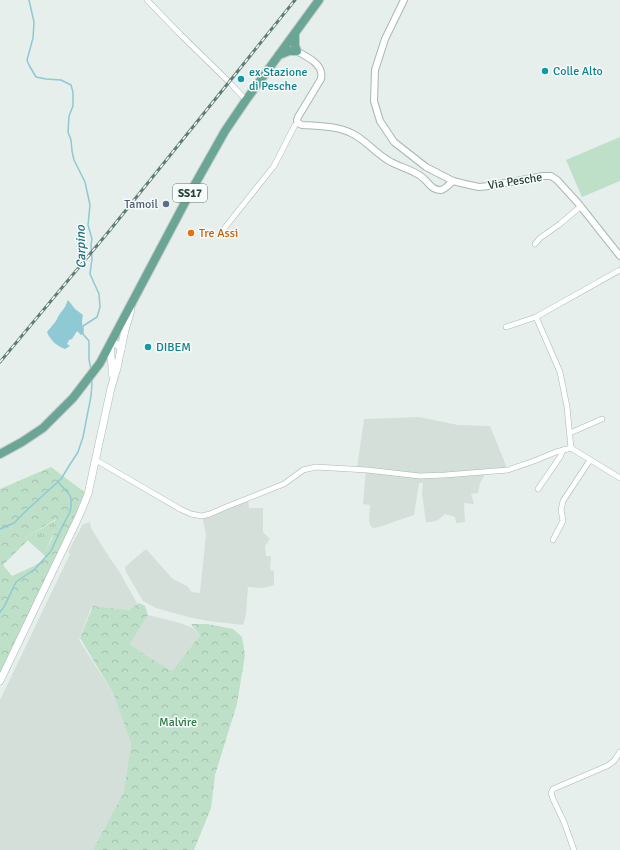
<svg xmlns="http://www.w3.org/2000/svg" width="620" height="850" font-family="Signika,sans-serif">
<defs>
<pattern id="grass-tufts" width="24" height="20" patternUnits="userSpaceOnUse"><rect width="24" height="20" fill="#bfe0c8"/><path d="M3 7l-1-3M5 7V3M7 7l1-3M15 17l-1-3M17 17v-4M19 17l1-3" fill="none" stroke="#a4c1ad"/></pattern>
<pattern id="forest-crowns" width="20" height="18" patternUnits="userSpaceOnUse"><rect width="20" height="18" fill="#bfe0c8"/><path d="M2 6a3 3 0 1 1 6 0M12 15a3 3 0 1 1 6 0" fill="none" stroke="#a4c1ad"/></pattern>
</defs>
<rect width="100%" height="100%" fill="#e6efeb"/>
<g fill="#d4dfda">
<polygon points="419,417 458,425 490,426 507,468 485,474 480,483 478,493 471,494 474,504 464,503 465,522 456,523 455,517 445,514 438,520 432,522 426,522 422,494 423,483 419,483 414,515 379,527 373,528 370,525 369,520 370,505 363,504 366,470 357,469 364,419"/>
<polygon points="248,498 249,508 263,508 263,532 270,539 265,546 266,556 271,556 270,570 274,571 274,585 264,588 248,587 246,613 245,619 243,625 208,621 188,617 156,608 143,601 126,572 125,567 146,549 173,579 187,586 192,592 200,593 206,535 202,516"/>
<polygon points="90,522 91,528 109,557 119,571 138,605 130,610 93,606 91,608 79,640 113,693 131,744 127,788 93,850 0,850 0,700 70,554 68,552 83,524"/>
<polygon points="148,615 180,623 193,628 200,635 172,671 150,658 130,644"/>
</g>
<polygon fill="url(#grass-tufts)" points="56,520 56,527 46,550 43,554 25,538"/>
<g fill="url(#forest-crowns)" fill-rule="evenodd">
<path d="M51,467l36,27 -1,6 -8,5 5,4 -83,168v-188zM56,519c0,12 -6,26 -13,35l3,4 -12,8 -22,10 -9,-11 25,-25 -3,-2z"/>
<polygon points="139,603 145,606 148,615 130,644 150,658 172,671 200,635 191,624 207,624 233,629 242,637 245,655 237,704 215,775 211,808 194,850 93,850 124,792 131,744 113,693 80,638 93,606 130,610"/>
</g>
<polygon fill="#bfe0c8" points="620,137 620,181 582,197 566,160"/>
<path fill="#8ec9d4" d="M68,300l7,9 8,6c-2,6 0,12 0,19l-2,1 -4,-4 -5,8 -3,1 -2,4 3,2 -5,3c-8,-3 -15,-9 -18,-17l9,-11 3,-6 6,-8z"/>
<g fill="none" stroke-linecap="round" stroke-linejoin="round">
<g stroke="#8ec9d4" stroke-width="1.5">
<polyline points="29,0 34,22 33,38 27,60 29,65 36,77 46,79 61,80 71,85 73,92 73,106 69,116 68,132 71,140 72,151 74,160 85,182 90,205 88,225 92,239 91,245 92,259 90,274 99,294 100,307 97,317 83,326 83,334 89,341 89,359 91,370"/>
<polyline points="0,529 14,523 28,509 61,479 69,466 78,452 83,437 91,396 92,383 92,379"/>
<polyline points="0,612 4,607 16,582 35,569 51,551 63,525 70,512 71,507 71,498 69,494 58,482"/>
</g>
<defs>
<g id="minor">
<polyline points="147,0 181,35 229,82 246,100"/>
<polyline points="223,230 274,166 295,125 298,123"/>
<polyline points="535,244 540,238 560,224 581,206"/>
<polyline points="536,317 560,372 567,407 571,448"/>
<polyline points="506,327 536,317 620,270"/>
<polyline points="570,433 602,419"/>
<polyline points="96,460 180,509 191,514 202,516 210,514 226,507 284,484 303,470 316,467 367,470 420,476 445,475 508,470 534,461 556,452 571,448 620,478"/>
<polyline points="538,489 560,457 563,450"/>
<polyline points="553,540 563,521 561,510 563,501 590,460"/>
<polyline points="574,850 564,822 553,799 551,793 553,789 607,766 614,761 620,752"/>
</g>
<g id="tertiary">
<polyline points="404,0 385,39 375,70 374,101 380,121 394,142 426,167 453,181 465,184 479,187 489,186 543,176 551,176 557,180 578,203 620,256"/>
<path d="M297,51c8,5 22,11 24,21 1,3 0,5 0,7l-23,38 -1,3 1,3 4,2c17,1 36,1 51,9 14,7 24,21 38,28 9,5 19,7 28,13 8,4 12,16 22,15 5,-1 8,-6 12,-9"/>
</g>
<g id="secondary">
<path d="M112,374v-7l-2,-23c6,-1 8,0 11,5"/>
<polyline points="0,681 79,516 88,494 111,388 117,368 125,330 131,310"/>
</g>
<g id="primary">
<polyline points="279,55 289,51 297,51 295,46 295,34"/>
<polyline points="0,454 22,442 43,428 73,398 100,363 190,193 225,131 246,100 319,0"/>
</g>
</defs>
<use href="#minor" stroke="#a8b8b2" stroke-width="6"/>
<use href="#tertiary" stroke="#a8b8b2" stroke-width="8"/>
<use href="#secondary" stroke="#a4bbb3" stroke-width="8"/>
<use href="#primary" stroke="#c2cac8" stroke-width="10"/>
<use href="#minor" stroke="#fff" stroke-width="5"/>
<use href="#tertiary" stroke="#fff" stroke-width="6"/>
<use href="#secondary" stroke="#fff" stroke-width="7"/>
<use href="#primary" stroke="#6aa596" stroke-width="8"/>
<defs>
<polyline id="rail" points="0,362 110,230 295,0"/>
</defs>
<use href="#rail" stroke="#5f7d75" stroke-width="3"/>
<use href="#rail" stroke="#f7fbf9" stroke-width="1.5" stroke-dasharray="4.5" stroke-linecap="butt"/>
</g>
<g fill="#0f9aa8" stroke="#f7fbf9" stroke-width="1.5">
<circle cx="545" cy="71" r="4"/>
<circle cx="241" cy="79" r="4"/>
<circle cx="148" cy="347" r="4"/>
</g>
<circle fill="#5c6f8a" stroke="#f7fbf9" stroke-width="1.5" cx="166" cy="204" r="4"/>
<circle fill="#e8710a" stroke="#f7fbf9" stroke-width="1.5" cx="191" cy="233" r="4"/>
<g text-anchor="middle" stroke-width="3" stroke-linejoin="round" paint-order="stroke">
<rect fill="#f7fbf9" stroke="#637a73" stroke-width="1" x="173" y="184" width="34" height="18" rx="3"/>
<g font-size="11" font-weight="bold" fill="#24423a">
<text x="190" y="197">SS17</text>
</g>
<g font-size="12" fill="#0d838f" stroke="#f7fbf9" text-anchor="start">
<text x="553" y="75">Colle Alto</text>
<text x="249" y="76">ex Stazione<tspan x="249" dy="14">di Pesche</tspan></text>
<text x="156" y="351">DIBEM</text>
</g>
<g font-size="12" fill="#24423a" stroke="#f7fbf9">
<text transform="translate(515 181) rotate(-9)" y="4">Via Pesche</text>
</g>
<g font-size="12" fill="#4e5e75" stroke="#f7fbf9" text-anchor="end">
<text x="158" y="208">Tamoil</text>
</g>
<g font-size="12" fill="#c56008" stroke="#f7fbf9" text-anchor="start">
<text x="199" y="237">Tre Assi</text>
</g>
<g font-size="12" fill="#2d7a4b" stroke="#f7fbf9">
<text x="178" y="726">Malvire</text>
</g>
<g font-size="13" font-style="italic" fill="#1c6f80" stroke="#f7fbf9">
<text transform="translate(80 247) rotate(-91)" y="5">Carpino</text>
</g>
</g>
</svg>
